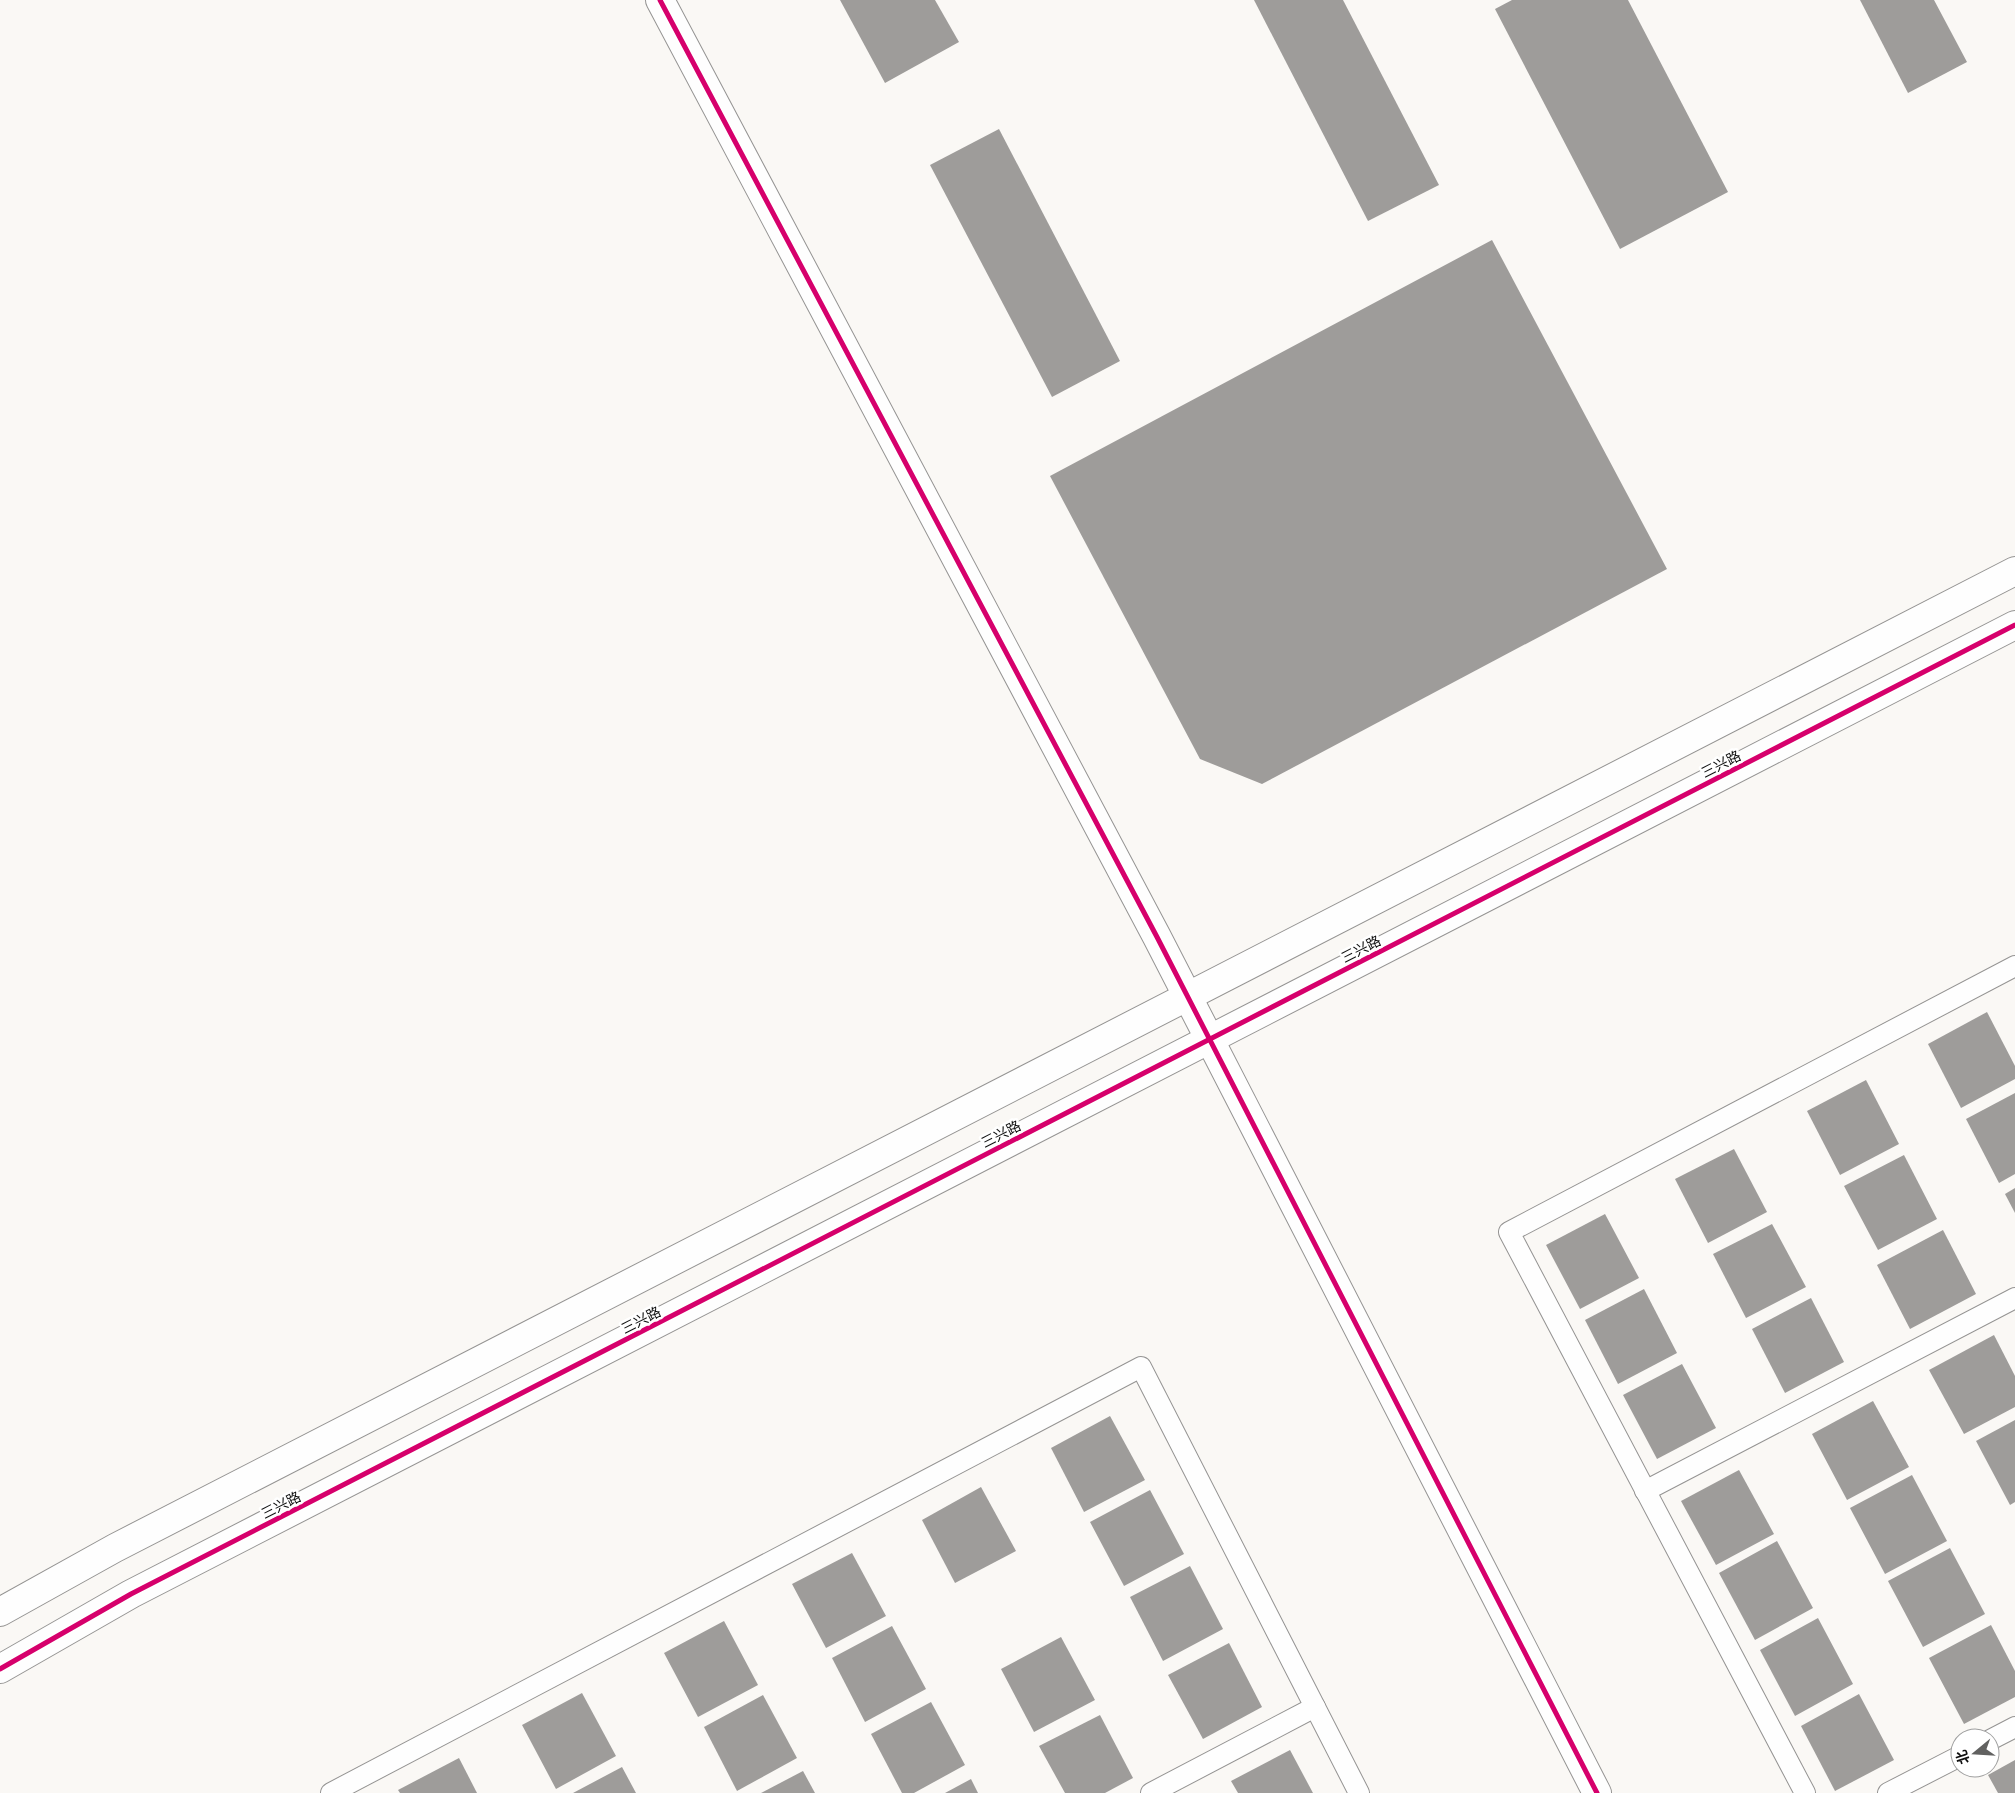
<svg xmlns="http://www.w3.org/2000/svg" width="2015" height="1793" font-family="'Libre Baskerville','Noto Sans SC',serif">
<rect width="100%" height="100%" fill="#faf8f5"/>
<g fill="#9e9c9a">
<polygon points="840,0 935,0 959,42 885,83"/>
<polygon points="1254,0 1343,0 1439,185 1368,221"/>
<polygon points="1512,0 1628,0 1728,192 1620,249 1495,9"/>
<polygon points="1860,0 1934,0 1967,62 1908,93"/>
<polygon points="999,129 1120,361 1052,397 930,165"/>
<polygon points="1492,240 1667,569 1262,784 1200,759 1050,476"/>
<polygon points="1987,1012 2015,1066 2015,1079 1961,1108 1928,1044"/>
<polygon points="1866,1080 1899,1144 1840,1175 1807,1111"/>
<polygon points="2015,1093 2015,1174 1999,1183 1966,1119"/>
<polygon points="1734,1149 1767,1212 1708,1243 1675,1179"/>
<polygon points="1904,1155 1937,1219 1878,1250 1844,1186"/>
<polygon points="2015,1188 2015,1213 2005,1194"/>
<polygon points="1605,1214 1639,1278 1580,1309 1546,1245"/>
<polygon points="1772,1224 1806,1287 1746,1318 1713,1254"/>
<polygon points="1943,1230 1976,1294 1910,1329 1877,1265"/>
<polygon points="1644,1289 1677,1353 1618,1384 1585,1320"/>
<polygon points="1811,1298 1844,1362 1785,1393 1752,1329"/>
<polygon points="1994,1335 2015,1376 2015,1407 1964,1434 1929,1370"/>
<polygon points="1682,1364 1716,1428 1657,1459 1623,1395"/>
<polygon points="1873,1401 1909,1467 1847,1500 1812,1434"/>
<polygon points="1110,1416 1145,1480 1084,1512 1051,1448"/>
<polygon points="2015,1420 2015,1502 2010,1505 1976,1441"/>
<polygon points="1739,1470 1774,1534 1716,1565 1681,1501"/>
<polygon points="1912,1475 1947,1541 1885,1574 1850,1508"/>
<polygon points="981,1487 1016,1551 955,1583 922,1520"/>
<polygon points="1150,1490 1184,1554 1124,1586 1090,1522"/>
<polygon points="1777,1541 1813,1608 1755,1640 1719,1573"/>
<polygon points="1950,1548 1985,1614 1923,1647 1888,1581"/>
<polygon points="852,1553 886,1616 826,1648 792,1584"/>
<polygon points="1190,1566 1223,1629 1163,1661 1130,1597"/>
<polygon points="1818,1618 1853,1684 1795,1716 1760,1650"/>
<polygon points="724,1621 758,1685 698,1717 664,1653"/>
<polygon points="1991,1625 2015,1671 2015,1697 1964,1724 1929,1658"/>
<polygon points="892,1626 926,1689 865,1722 832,1658"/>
<polygon points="1061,1637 1095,1700 1034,1732 1001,1669"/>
<polygon points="1229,1643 1262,1707 1203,1739 1168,1675"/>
<polygon points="582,1693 616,1756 556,1789 522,1725"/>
<polygon points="1859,1694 1894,1760 1835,1791 1801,1726"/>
<polygon points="763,1695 797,1758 737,1791 704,1727"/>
<polygon points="931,1702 965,1765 914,1793 902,1793 871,1734"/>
<polygon points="1100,1715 1133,1778 1105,1793 1065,1793 1039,1746"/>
<polygon points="1290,1750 1313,1793 1238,1793 1231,1781"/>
<polygon points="459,1758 477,1793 400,1793 398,1790"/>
<polygon points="2015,1760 2015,1793 1998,1793 1988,1775"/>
<polygon points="622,1767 636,1793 573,1793"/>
<polygon points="803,1771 815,1793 761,1793"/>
<polygon points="971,1779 978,1793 945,1793"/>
</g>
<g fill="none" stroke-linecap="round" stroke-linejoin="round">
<defs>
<g id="service">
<polyline points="1645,1491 2015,1298"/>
<polyline points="1990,1740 2015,1727"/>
<polyline points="331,1793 1141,1367 1359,1793"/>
<polyline points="1151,1793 1315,1707"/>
<polyline points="1805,1793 1509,1232 2015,966"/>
<polyline points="1888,1793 1960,1756"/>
</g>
<polyline id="minor" points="660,0 1157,937 1597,1793"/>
<g id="tertiary">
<polyline points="0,1612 115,1548 2015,571"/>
<polyline points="0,1669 131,1594 2015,625"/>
</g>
</defs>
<use href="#service" stroke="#959493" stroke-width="22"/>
<use href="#minor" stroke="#959493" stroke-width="30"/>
<use href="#tertiary" stroke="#959493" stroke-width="30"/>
<use href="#service" stroke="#fefefe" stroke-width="20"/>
<use href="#minor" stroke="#fefefe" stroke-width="28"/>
<use href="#tertiary" stroke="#fefefe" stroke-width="28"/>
<defs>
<g id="cycleway">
<polyline points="660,0 1157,937 1597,1793"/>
<polyline points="0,1669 131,1594 2015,625"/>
</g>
</defs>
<use href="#cycleway" stroke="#fff" stroke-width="8"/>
<use href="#cycleway" stroke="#d6006c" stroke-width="5"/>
</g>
<g text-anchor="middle" stroke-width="5" stroke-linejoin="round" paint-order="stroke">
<g font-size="14" fill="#0f0f0f" stroke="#fff">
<text transform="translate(1721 764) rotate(-27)" y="5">三兴路</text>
<text transform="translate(1361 949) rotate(-27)" y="5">三兴路</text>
<text transform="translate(1001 1134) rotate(-27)" y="5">三兴路</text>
<text transform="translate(641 1320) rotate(-27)" y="5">三兴路</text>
<text transform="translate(281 1505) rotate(-27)" y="5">三兴路</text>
</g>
</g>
<g transform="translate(1975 1753) rotate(252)"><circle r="24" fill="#ffffff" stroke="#9f9f9f"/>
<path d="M0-4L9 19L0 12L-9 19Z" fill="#616160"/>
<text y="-8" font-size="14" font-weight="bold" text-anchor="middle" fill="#0f0f0f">北</text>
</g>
</svg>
